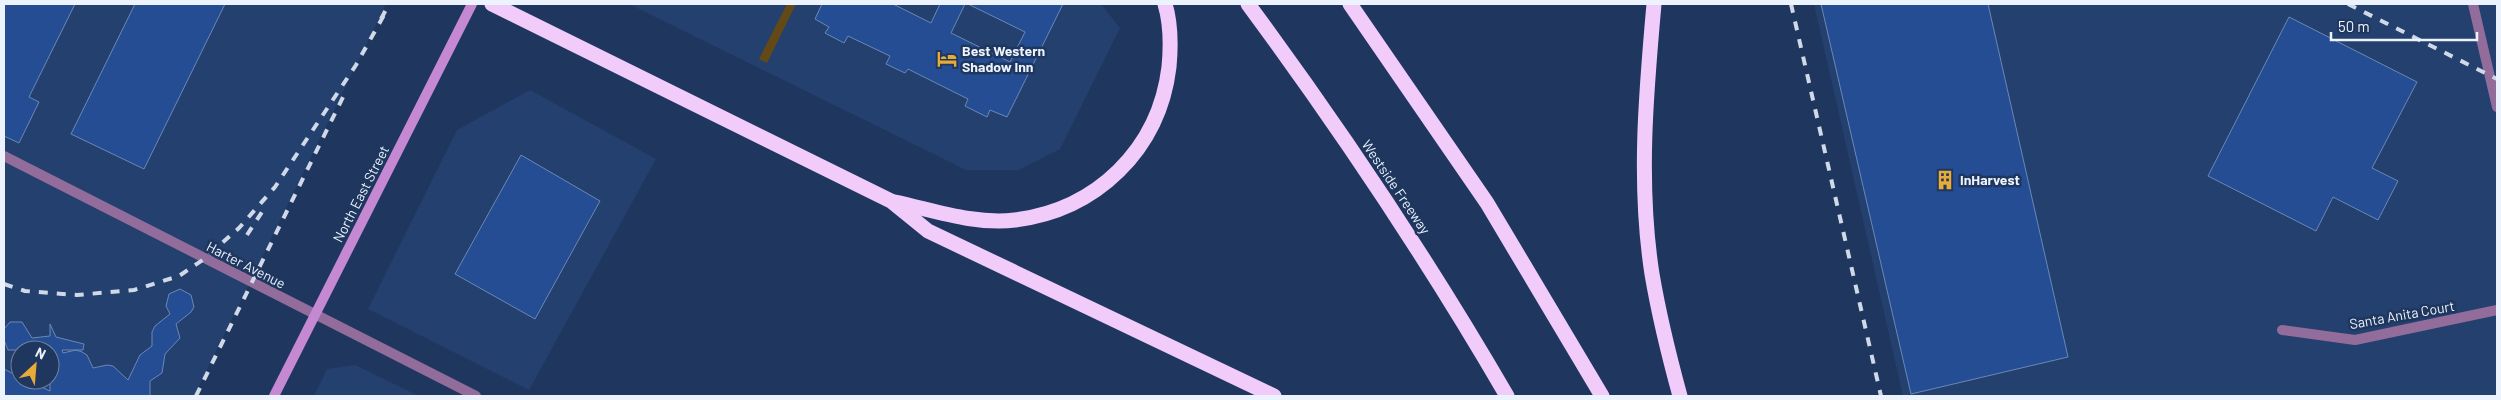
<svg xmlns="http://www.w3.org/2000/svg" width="2501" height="400" font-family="Barlow,sans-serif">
<rect width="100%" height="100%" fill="#1f375f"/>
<g fill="#24406e" fill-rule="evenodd">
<path d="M4,4h382l-192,392h-190zM20,350h30v30h-30z"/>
<polygon points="629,4 1101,4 1120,28 1060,149 1019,170 966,170"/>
<polygon points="1814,4 2497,4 2497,396 1903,396"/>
<polygon points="530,90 656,159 529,390 368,309 457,130"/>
<polygon points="355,365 419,396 314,396 327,369"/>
</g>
<polygon fill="#634916" points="787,4 796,4 767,63 759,59"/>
<g fill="#244d93" stroke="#6b88b6">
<polygon points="4,4 75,4 29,97 39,102 19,143 4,136"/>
<polygon points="135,4 225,4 144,169 71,134"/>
<polygon points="822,4 893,4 931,23 940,4 965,4 951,33 1010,62 1025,32 968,4 1063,4 1007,117 990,110 987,117 965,106 968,99 908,69 905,73 886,64 890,56 848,36 844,43 825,33 829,27 815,19"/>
<polygon points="1821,4 1988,4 2068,357 1911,394"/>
<polygon points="2289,17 2417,82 2372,168 2398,181 2378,220 2333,197 2316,231 2208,176"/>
<polygon points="521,155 600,201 535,319 455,274"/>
<polygon points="180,289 191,295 194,307 191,312 176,324 180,338 165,354 162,373 150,381 150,396 4,396 4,369 20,377 20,380 27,380 50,391 50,350 8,350 4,340 4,329 10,322 22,322 32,338 50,336 50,324 56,337 84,344 83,350 62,350 63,353 76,350 82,352 87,355 93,368 107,365 113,366 128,380 140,355 152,346 152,332 155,326 170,314 166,306 169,294"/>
</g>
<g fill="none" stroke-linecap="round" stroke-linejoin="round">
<g stroke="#926c9b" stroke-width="10">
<polyline points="2473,4 2497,107"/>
<polyline points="4,156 476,396"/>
<polyline points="2282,330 2355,340 2497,310"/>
</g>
<polyline stroke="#c588d3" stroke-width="10" points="274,396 472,4"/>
<g stroke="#f1ccfa" stroke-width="15">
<polyline points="492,4 891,201 928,231 1274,396"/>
<path d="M1248,4c93,126 180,256 259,392"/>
<polyline points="1350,4 1487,203 1602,396"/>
<path d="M1654,4c-8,89 -16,180 -2,270 7,41 17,82 28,122"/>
<path d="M895,202c38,8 80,23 120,18 81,-10 144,-70 154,-153 2,-21 2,-43 -4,-63"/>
</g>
<g stroke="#d0d9e7" stroke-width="4" stroke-dasharray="9 9" stroke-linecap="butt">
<polyline points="1791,4 1881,396"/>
<polyline points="2348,4 2497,79"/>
<polyline points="381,19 389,4"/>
<polyline points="247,235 264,209"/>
<polyline points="4,284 25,291 77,295 134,290 179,276 204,259 239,228 275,187 356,65 384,15"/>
<polyline points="196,396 346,91"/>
</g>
</g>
<defs>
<symbol id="hotel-bare" viewBox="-9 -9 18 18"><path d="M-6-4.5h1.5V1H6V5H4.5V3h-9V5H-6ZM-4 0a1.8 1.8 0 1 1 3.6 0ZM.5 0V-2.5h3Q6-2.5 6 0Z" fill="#e7ac37" stroke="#1f375f" stroke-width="2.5" paint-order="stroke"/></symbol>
<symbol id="building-bare" viewBox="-9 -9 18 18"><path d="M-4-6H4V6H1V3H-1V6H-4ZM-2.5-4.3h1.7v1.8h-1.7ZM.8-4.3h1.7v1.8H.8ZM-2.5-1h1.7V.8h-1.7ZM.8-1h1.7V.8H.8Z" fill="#e7ac37" stroke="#1f375f" stroke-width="2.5" paint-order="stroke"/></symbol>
</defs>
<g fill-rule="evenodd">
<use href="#hotel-bare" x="933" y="45" width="28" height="28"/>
<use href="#building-bare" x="1931" y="166" width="28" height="28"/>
</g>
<g text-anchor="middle" stroke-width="5" stroke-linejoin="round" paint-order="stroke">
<g font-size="14" font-weight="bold" fill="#ecf3fd" stroke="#1f375f" text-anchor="start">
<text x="962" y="56">Best Western<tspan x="962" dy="16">Shadow Inn</tspan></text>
<text x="1960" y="185">InHarvest</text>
</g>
<g font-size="14" fill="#ecf3fd" stroke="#1f375f">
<text transform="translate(1396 187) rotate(56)" y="5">Westside Freeway</text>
<text transform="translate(361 194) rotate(-63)" y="5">North East Street</text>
<text transform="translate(246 265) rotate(27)" y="5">Harter Avenue</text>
<text transform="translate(2402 315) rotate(-10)" y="5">Santa Anita Court</text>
</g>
</g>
<rect width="2501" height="400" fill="none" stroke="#ecf3fd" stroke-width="10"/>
<g transform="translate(35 365) rotate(26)"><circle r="24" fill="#1f375f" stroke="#71829e"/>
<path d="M0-4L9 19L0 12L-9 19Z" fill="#e7ac37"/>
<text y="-8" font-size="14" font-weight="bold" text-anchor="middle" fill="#ecf3fd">N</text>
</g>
<path d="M2331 32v8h146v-8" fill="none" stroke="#ecf3fd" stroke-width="2.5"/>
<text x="2338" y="32" font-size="15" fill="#ecf3fd" stroke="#1f375f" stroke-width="4" paint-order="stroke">50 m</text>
</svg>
